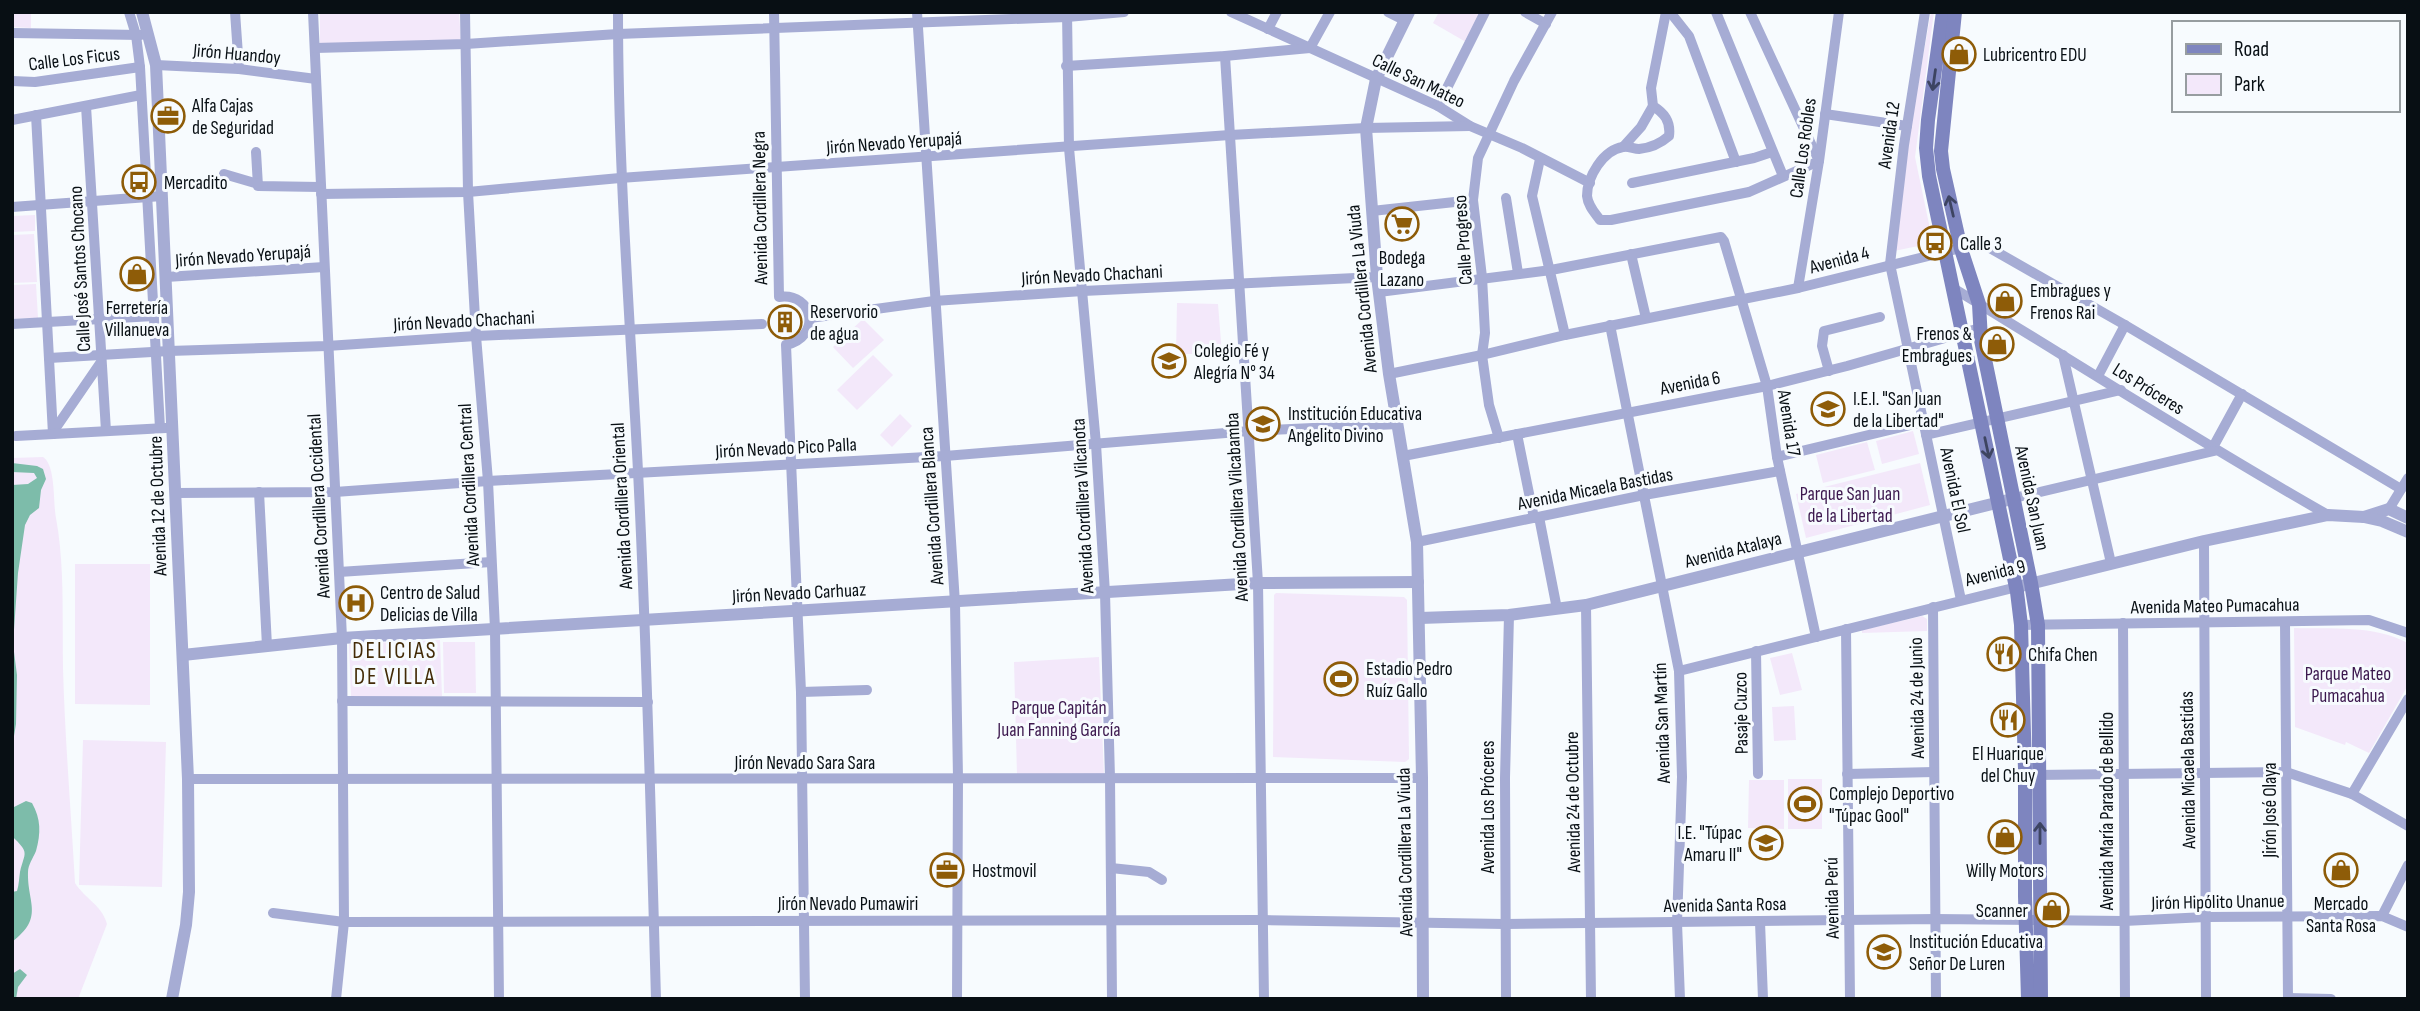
<svg xmlns="http://www.w3.org/2000/svg" width="2420" height="1011" font-family="'Sofia Sans Condensed',sans-serif">
<rect width="100%" height="100%" fill="#f7fbfe"/>
<g fill="#f3e8fa">
<polygon points="12,12 31,12 31,28 12,27"/>
<polygon points="320,12 459,12 461,42 320,45"/>
<polygon points="1439,12 1482,12 1466,42 1433,23"/>
<polygon points="1931,12 1934,12 1915,157 1933,243 1894,251 1909,135"/>
<polygon points="35,215 35,231 12,232 12,216"/>
<polygon points="34,234 37,282 12,283 12,235"/>
<polygon points="36,284 38,318 12,319 12,285"/>
<polygon points="1177,303 1218,304 1222,354 1176,354"/>
<polygon points="863,319 884,340 853,368 833,347"/>
<polygon points="873,355 893,375 857,410 837,390"/>
<polygon points="900,414 912,426 892,447 880,435"/>
<polygon points="1913,431 1919,454 1882,464 1876,441"/>
<polygon points="1867,442 1875,470 1823,483 1816,455"/>
<path d="M43,457c13,8 10,46 13,61 9,49 6,101 7,150 2,72 8,143 12,215 10,16 27,22 32,41l-29,75h-66v-541z"/>
<polygon points="1920,463 1930,505 1806,538 1796,494"/>
<polygon points="75,564 150,564 150,705 75,704"/>
<polygon points="1276,593 1404,597 1407,600 1409,759 1405,762 1273,757 1274,595"/>
<polygon points="1922,616 1927,619 1927,631 1862,633 1862,630"/>
<path d="M2294,628c38,1 80,-3 114,15v42l-39,68 -23,-11 -1,3 -50,-18z"/>
<polygon points="440,640 442,696 351,697 349,644"/>
<polygon points="443,642 475,642 476,693 444,693"/>
<polygon points="1792,653 1802,690 1780,695 1770,658"/>
<polygon points="1099,657 1104,774 1017,775 1014,662"/>
<polygon points="1794,706 1796,740 1774,741 1772,707"/>
<polygon points="83,740 166,742 162,887 79,885"/>
<rect x="1788" y="779" width="34" height="50"/>
<polygon points="1749,780 1784,780 1784,829 1748,828"/>
</g>
<g fill="#7dbcaa">
<polygon points="12,463 37,466 43,469 46,479 41,490 39,508 30,515 25,525 18,573 13,644 17,675 16,724 12,748 12,485 28,484 37,478 34,473 12,472"/>
<path d="M26,801l6,2c9,16 9,30 4,48 -3,7 -8,14 -8,21 -1,31 17,45 -16,70v-50l5,-1c2,-6 2,-13 3,-19 5,-21 10,-18 -8,-36v-28z"/>
<polygon points="20,969 27,975 18,987 16,999 12,999 12,974"/>
</g>
<g fill="none" stroke-linecap="round" stroke-linejoin="round">
<g stroke="#a6acd4" stroke-width="10">
<polyline points="129,12 136,35 140,67 160,428"/>
<polyline points="235,12 239,69"/>
<polyline points="313,12 342,638 344,922 336,999"/>
<polyline points="465,12 468,192 476,336 488,481 495,629 499,999"/>
<path d="M618,12c0,154 12,306 20,459 9,176 13,352 18,528"/>
<path d="M774,12l5,285c35,-5 43,40 7,48l15,347 4,307"/>
<polyline points="917,12 955,603 958,778 957,999"/>
<polyline points="1067,12 1069,148 1096,444 1105,593 1110,778 1112,999"/>
<polyline points="1231,12 1438,106 1470,126 1522,148 1590,183"/>
<polyline points="1388,12 1404,20"/>
<polyline points="1525,12 1546,24"/>
<path d="M1666,12l-15,76 2,18c11,7 18,15 16,30 -8,7 -19,12 -30,13 -5,0 -11,-3 -16,-2 -20,3 -36,30 -36,49 1,10 8,17 13,24h11l138,-28 70,-31 -69,-149"/>
<polyline points="1670,12 1689,36 1736,162"/>
<polyline points="1716,12 1783,176"/>
<polyline points="1925,12 1904,145 1890,264 1961,600"/>
<polyline points="1268,29 1277,12"/>
<polyline points="12,33 141,35"/>
<polyline points="315,48 466,44 618,34 1067,17 1124,12"/>
<polyline points="1225,56 1258,583 1264,999"/>
<polyline points="156,65 239,69 316,79"/>
<polyline points="1066,66 1225,56 1310,48 1330,12"/>
<polyline points="12,81 35,82 140,67"/>
<polyline points="86,106 106,431"/>
<polyline points="1438,106 1485,12"/>
<polyline points="1825,114 1907,126"/>
<polyline points="36,115 53,434"/>
<polyline points="12,120 141,95"/>
<polyline points="1623,147 1641,127 1653,106"/>
<polyline points="256,152 258,186 320,187"/>
<polyline points="1540,159 1532,196 1565,335"/>
<polyline points="224,174 258,184"/>
<polyline points="1632,183 1754,158 1772,152"/>
<polyline points="321,194 468,192 620,178 1230,135 1366,128 1470,126"/>
<polyline points="1506,198 1518,273"/>
<polyline points="12,207 162,196"/>
<polyline points="1372,211 1473,200"/>
<polyline points="1631,254 1646,318"/>
<polyline points="166,277 324,267"/>
<polyline points="1798,288 1819,161 1839,12"/>
<path d="M1953,288c125,76 248,155 375,227"/>
<polyline points="1379,292 1551,270 1721,237 1724,241 1767,386 1777,457 1816,637"/>
<polyline points="810,318 934,301 1083,291 1377,277"/>
<polyline points="12,324 154,316"/>
<polyline points="1610,325 1679,671 1682,777 1677,923 1680,999"/>
<polyline points="2063,355 2111,563"/>
<polyline points="49,358 169,351 327,346 476,336 762,324"/>
<polyline points="1829,371 1822,346 1824,331 1880,317"/>
<polyline points="1389,374 1482,355 1565,335 1798,288 1981,243 2125,325 2401,489"/>
<polyline points="2098,376 2125,325"/>
<polyline points="53,432 101,362"/>
<polyline points="1517,434 1534,518"/>
<polyline points="1926,435 2121,390"/>
<polyline points="16,436 166,428"/>
<polyline points="1499,438 1489,405 1482,355 1485,333 1482,277 1473,200 1478,158 1514,81 1552,12"/>
<polyline points="2212,449 2242,394"/>
<polyline points="1403,456 1767,386 1847,366 1980,328"/>
<polyline points="1777,457 1923,422"/>
<polyline points="259,492 267,646"/>
<polyline points="175,493 335,492 488,481 945,456 1250,431 1398,424"/>
<polyline points="2014,498 2214,451"/>
<polyline points="2389,509 2408,478"/>
<polyline points="1539,517 1557,609"/>
<polyline points="2204,541 2206,999"/>
<polyline points="1417,542 1644,495 1780,471"/>
<polyline points="339,572 491,562"/>
<polyline points="1586,605 1591,999"/>
<polyline points="1933,607 1936,999"/>
<polyline points="2285,622 2288,999"/>
<polyline points="2123,623 2125,999"/>
<polyline points="2021,625 2369,620 2408,633"/>
<polyline points="1846,629 1850,999"/>
<polyline points="1756,651 1758,774"/>
<polyline points="1679,671 2017,587"/>
<polyline points="801,692 867,690"/>
<polyline points="342,701 648,702"/>
<polyline points="1847,774 1934,772"/>
<polyline points="2035,775 2286,772 2352,794 2408,826"/>
<polyline points="188,779 1422,778"/>
<polyline points="2352,794 2408,699"/>
<polyline points="1111,868 1149,872 1162,880"/>
<polyline points="273,913 344,922 1262,920 1505,924 1935,919 2124,921 2206,917 2382,916 2408,927"/>
<polyline points="2382,916 2408,865"/>
<polyline points="1760,922 1763,999"/>
<polyline points="2288,998 2331,999"/>
<polyline points="1506,999 1505,778 1509,615"/>
</g>
<g stroke="#a6acd4" stroke-width="12">
<polyline points="142,12 156,65 188,779 189,892 186,925 172,999"/>
<polyline points="1409,12 1376,79 1366,128 1377,277 1389,374 1417,542 1422,778 1423,999"/>
<polyline points="2364,517 2389,509 2408,518"/>
<polyline points="2017,587 2204,541 2328,515 2364,517 2382,521 2408,532"/>
<polyline points="1420,618 1509,615 1586,605 2008,500"/>
<polyline points="183,655 342,638 1258,583 1418,582"/>
</g>
<g stroke="#7e85bf" stroke-width="14">
<polyline points="1943,12 1928,120 1926,148 1929,176 2017,592 2021,625 2025,770 2025,896 2028,999"/>
<polyline points="1955,12 1941,151 1943,169 1961,249 1979,304 1981,340 2031,583 2038,625 2041,999"/>
</g>
</g>
<defs><path id="oneway-shaft" d="M-6 0H5M1.5-3L5.5 0L1.5 3" fill="none" stroke-width="1.6" stroke-linecap="round" stroke-linejoin="round" transform="scale(1.75)"/></defs>
<g stroke="#3d4461">
<use href="#oneway-shaft" transform="translate(1934 80) rotate(98)"/>
<use href="#oneway-shaft" transform="translate(1951 206) rotate(-103)"/>
<use href="#oneway-shaft" transform="translate(1987 448) rotate(78)"/>
<use href="#oneway-shaft" transform="translate(2040 833) rotate(-90)"/>
</g>
<defs>
<symbol id="shop-ring" viewBox="-11 -11 22 22"><circle r="9.5" fill="#f7fbfe" stroke="#8e5c08" stroke-width="1.5"/><path d="M-5-2.5h2.3a2.7 3.5 0 0 1 5.4 0H5L5.5 6h-11ZM-1.5-2.5h3a1.5 2.3 0 0 0-3 0Z" fill="#8e5c08"/></symbol>
<symbol id="office-ring" viewBox="-11 -11 22 22"><circle r="9.5" fill="#f7fbfe" stroke="#8e5c08" stroke-width="1.5"/><path d="M-6-3h4V-5.5h4V-3h4V5H-6ZM-1-4.5V-3h2v-1.5ZM-6 0V1H6V0Z" fill="#8e5c08"/></symbol>
<symbol id="bus-ring" viewBox="-11 -11 22 22"><circle r="9.5" fill="#f7fbfe" stroke="#8e5c08" stroke-width="1.5"/><path d="M-5-6H5V4H4V6H2V4H-2V6H-4V4H-5ZM-3.5-4V0h7V-4ZM-3.5 1.2v1.5H-2V1.2ZM2 1.2v1.5H3.5V1.2Z" fill="#8e5c08"/></symbol>
<symbol id="supermarket-ring" viewBox="-11 -11 22 22"><circle r="9.5" fill="#f7fbfe" stroke="#8e5c08" stroke-width="1.5"/><path d="M-6-5.5h2.5l.6 2H6L4.5 2H-2.5L-4.4-4H-6ZM-1.5 3.2a1.3 1.3 0 1 0 .1 0ZM3 3.2a1.3 1.3 0 1 0 .1 0Z" fill="#8e5c08"/></symbol>
<symbol id="building-ring" viewBox="-11 -11 22 22"><circle r="9.5" fill="#f7fbfe" stroke="#8e5c08" stroke-width="1.5"/><path d="M-4-6H4V6H1V3H-1V6H-4ZM-2.5-4.3h1.7v1.8h-1.7ZM.8-4.3h1.7v1.8H.8ZM-2.5-1h1.7V.8h-1.7ZM.8-1h1.7V.8H.8Z" fill="#8e5c08"/></symbol>
<symbol id="school-ring" viewBox="-11 -11 22 22"><circle r="9.5" fill="#f7fbfe" stroke="#8e5c08" stroke-width="1.5"/><path d="M0-5L7-2L0 1L-7-2ZM-4 1L0 2.5L4 1V4Q0 6-4 4Z" fill="#8e5c08"/></symbol>
<symbol id="hospital-ring" viewBox="-11 -11 22 22"><circle r="9.5" fill="#f7fbfe" stroke="#8e5c08" stroke-width="1.5"/><path d="M-5-5h3v3.5h4V-5h3V5h-3V1.5h-4V5h-3Z" fill="#8e5c08"/></symbol>
<symbol id="restaurant-ring" viewBox="-11 -11 22 22"><circle r="9.5" fill="#f7fbfe" stroke="#8e5c08" stroke-width="1.5"/><path d="M-5-6h1v4h1v-4h1v4h1v-4h1v5L-1.5 .5V6h-2V.5L-5-1ZM5-6V6H3V1.5H1.5Q1.5-4 5-6Z" fill="#8e5c08"/></symbol>
<symbol id="stadium-ring" viewBox="-11 -11 22 22"><circle r="9.5" fill="#f7fbfe" stroke="#8e5c08" stroke-width="1.5"/><path d="M0-5a6.5 5 0 1 0 0 10a6.5 5 0 1 0 0-10ZM-3.5-1.8h7v3.6h-7Z" fill="#8e5c08"/></symbol>
</defs>
<g fill-rule="evenodd">
<use href="#shop-ring" x="1940" y="35" width="38" height="38"/>
<use href="#office-ring" x="149" y="97" width="38" height="38"/>
<use href="#bus-ring" x="120" y="163" width="38" height="38"/>
<use href="#supermarket-ring" x="1383" y="205" width="38" height="38"/>
<use href="#bus-ring" x="1916" y="224" width="38" height="38"/>
<use href="#shop-ring" x="118" y="255" width="38" height="38"/>
<use href="#shop-ring" x="1986" y="282" width="38" height="38"/>
<use href="#building-ring" x="766" y="303" width="38" height="38"/>
<use href="#shop-ring" x="1978" y="325" width="38" height="38"/>
<use href="#school-ring" x="1150" y="342" width="38" height="38"/>
<use href="#school-ring" x="1809" y="390" width="38" height="38"/>
<use href="#school-ring" x="1244" y="405" width="38" height="38"/>
<use href="#hospital-ring" x="337" y="584" width="38" height="38"/>
<use href="#restaurant-ring" x="1985" y="635" width="38" height="38"/>
<use href="#stadium-ring" x="1322" y="660" width="38" height="38"/>
<use href="#restaurant-ring" x="1989" y="701" width="38" height="38"/>
<use href="#stadium-ring" x="1786" y="785" width="38" height="38"/>
<use href="#shop-ring" x="1986" y="818" width="38" height="38"/>
<use href="#school-ring" x="1747" y="824" width="38" height="38"/>
<use href="#office-ring" x="928" y="851" width="38" height="38"/>
<use href="#shop-ring" x="2322" y="851" width="38" height="38"/>
<use href="#shop-ring" x="2033" y="891" width="38" height="38"/>
<use href="#school-ring" x="1865" y="933" width="38" height="38"/>
</g>
<g text-anchor="middle" stroke-width="6" stroke-linejoin="round" paint-order="stroke">
<g font-size="19" fill="#080f14" stroke="#f7fbfe">
<text transform="translate(237 53) rotate(5)" y="7">Jirón Huandoy</text>
<text transform="translate(74 58) rotate(-7)" y="7">Calle Los Ficus</text>
<text transform="translate(1419 80) rotate(26)" y="7">Calle San Mateo</text>
<text transform="translate(1888 135) rotate(-82)" y="7">Avenida 12</text>
<text transform="translate(894 142) rotate(-4)" y="7">Jirón Nevado Yerupajá</text>
<text transform="translate(1802 148) rotate(-82)" y="7">Calle Los Robles</text>
<text transform="translate(759 208) rotate(-91)" y="7">Avenida Cordillera Negra</text>
<text transform="translate(1462 240) rotate(-94)" y="7">Calle Progreso</text>
<text transform="translate(243 255) rotate(-4)" y="7">Jirón Nevado Yerupajá</text>
<text transform="translate(1839 259) rotate(-15)" y="7">Avenida 4</text>
<text transform="translate(79 269) rotate(-93)" y="7">Calle José Santos Chocano</text>
<text transform="translate(1092 274) rotate(-3)" y="7">Jirón Nevado Chachani</text>
<text transform="translate(1361 289) rotate(-96)" y="7">Avenida Cordillera La Viuda</text>
<text transform="translate(464 320) rotate(-3)" y="7">Jirón Nevado Chachani</text>
<text transform="translate(1690 382) rotate(-11)" y="7">Avenida 6</text>
<text transform="translate(2149 388) rotate(32)" y="7">Los Próceres</text>
<text transform="translate(1790 423) rotate(81)" y="7">Avenida 17</text>
<text transform="translate(786 447) rotate(-3)" y="7">Jirón Nevado Pico Palla</text>
<text transform="translate(468 485) rotate(-93)" y="7">Avenida Cordillera Central</text>
<text transform="translate(1595 488) rotate(-11)" y="7">Avenida Micaela Bastidas</text>
<text transform="translate(1956 490) rotate(78)" y="7">Avenida El Sol</text>
<text transform="translate(2033 498) rotate(78)" y="7">Avenida San Juan</text>
<text transform="translate(157 506) rotate(-92)" y="7">Avenida 12 de Octubre</text>
<text transform="translate(318 506) rotate(-93)" y="7">Avenida Cordillera Occidental</text>
<text transform="translate(621 506) rotate(-93)" y="7">Avenida Cordillera Oriental</text>
<text transform="translate(931 506) rotate(-94)" y="7">Avenida Cordillera Blanca</text>
<text transform="translate(1082 506) rotate(-93)" y="7">Avenida Cordillera Vilcanota</text>
<text transform="translate(1236 507) rotate(-93)" y="7">Avenida Cordillera Vilcabamba</text>
<text transform="translate(1733 549) rotate(-14)" y="7">Avenida Atalaya</text>
<text transform="translate(1995 572) rotate(-14)" y="7">Avenida 9</text>
<text transform="translate(799 592) rotate(-3)" y="7">Jirón Nevado Carhuaz</text>
<text transform="translate(2215 605) rotate(-1)" y="7">Avenida Mateo Pumacahua</text>
<text transform="translate(1916 698) rotate(-91)" y="7">Avenida 24 de Junio</text>
<text transform="translate(1740 713) rotate(-91)" y="7">Pasaje Cuzco</text>
<text transform="translate(1661 723) rotate(-92)" y="7">Avenida San Martín</text>
<text x="805" y="769">Jirón Nevado Sara Sara</text>
<text transform="translate(2187 770) rotate(-91)" y="7">Avenida Micaela Bastidas</text>
<text transform="translate(1572 802) rotate(-91)" y="7">Avenida 24 de Octubre</text>
<text transform="translate(1487 807) rotate(-90)" y="7">Avenida Los Próceres</text>
<text transform="translate(2269 810) rotate(-90)" y="7">Jirón José Olaya</text>
<text transform="translate(2106 811) rotate(-90)" y="7">Avenida María Parado de Bellido</text>
<text transform="translate(1404 852) rotate(-91)" y="7">Avenida Cordillera La Viuda</text>
<text transform="translate(1831 898) rotate(-91)" y="7">Avenida Perú</text>
<text transform="translate(2218 901) rotate(-1)" y="7">Jirón Hipólito Unanue</text>
<text x="848" y="910">Jirón Nevado Pumawiri</text>
<text transform="translate(1725 904) rotate(-1)" y="7">Avenida Santa Rosa</text>
</g>
<g font-size="19" fill="#080f14" stroke="#f7fbfe" text-anchor="start">
<text x="1983" y="61">Lubricentro EDU</text>
<text x="192" y="112">Alfa Cajas<tspan x="192" dy="22">de Seguridad</tspan></text>
<text x="164" y="189">Mercadito</text>
<text x="1960" y="250">Calle 3</text>
<text x="1402" y="264" text-anchor="middle">Bodega<tspan x="1402" dy="22">Lazano</tspan></text>
<text x="2030" y="297">Embragues y<tspan x="2030" dy="22">Frenos Rai</tspan></text>
<text x="137" y="314" text-anchor="middle">Ferretería<tspan x="137" dy="22">Villanueva</tspan></text>
<text x="810" y="318">Reservorio<tspan x="810" dy="22">de agua</tspan></text>
<text x="1972" y="340" text-anchor="end">Frenos &amp;<tspan x="1972" dy="22">Embragues</tspan></text>
<text x="1194" y="357">Colegio Fé y<tspan x="1194" dy="22">Alegría N° 34</tspan></text>
<text x="1853" y="405">I.E.I. "San Juan<tspan x="1853" dy="22">de la Libertad"</tspan></text>
<text x="1288" y="420">Institución Educativa<tspan x="1288" dy="22">Angelito Divino</tspan></text>
<text x="380" y="599">Centro de Salud<tspan x="380" dy="22">Delicias de Villa</tspan></text>
<text x="2028" y="661">Chifa Chen</text>
<text x="1366" y="675">Estadio Pedro<tspan x="1366" dy="22">Ruíz Gallo</tspan></text>
<text x="2008" y="760" text-anchor="middle">El Huarique<tspan x="2008" dy="22">del Chuy</tspan></text>
<text x="1829" y="800">Complejo Deportivo<tspan x="1829" dy="22">"Túpac Gool"</tspan></text>
<text x="1742" y="839" text-anchor="end">I.E. "Túpac<tspan x="1742" dy="22">Amaru II"</tspan></text>
<text x="972" y="877">Hostmovil</text>
<text x="2005" y="877" text-anchor="middle">Willy Motors</text>
<text x="2341" y="910" text-anchor="middle">Mercado<tspan x="2341" dy="22">Santa Rosa</tspan></text>
<text x="2028" y="917" text-anchor="end">Scanner</text>
<text x="1909" y="948">Institución Educativa<tspan x="1909" dy="22">Señor De Luren</tspan></text>
</g>
<g font-size="19" fill="#3c184e" stroke="#f7fbfe">
<text x="1850" y="500">Parque San Juan<tspan x="1850" dy="22">de la Libertad</tspan></text>
<text x="2348" y="680">Parque Mateo<tspan x="2348" dy="22">Pumacahua</tspan></text>
<text x="1059" y="714">Parque Capitán<tspan x="1059" dy="22">Juan Fanning García</tspan></text>
</g>
<g font-size="23" letter-spacing="2" fill="#432b07" stroke="#f7fbfe">
<text x="395" y="658">DELICIAS<tspan x="395" dy="26">DE VILLA</tspan></text>
</g>
</g>
<rect width="2420" height="1011" fill="none" stroke="#080f14" stroke-width="28"/>
<rect x="2172" y="21" width="228" height="91" fill="#f7fbfe" stroke="#979da0" stroke-width="2"/>
<rect x="2186" y="44" width="35" height="10" fill="#7e85bf" stroke="#979da0" stroke-width="2"/>
<text x="2234" y="56" font-size="21" fill="#080f14">Road</text>
<rect x="2186" y="74" width="35" height="21" fill="#f3e8fa" stroke="#979da0" stroke-width="2"/>
<text x="2234" y="91" font-size="21" fill="#080f14">Park</text>
</svg>
